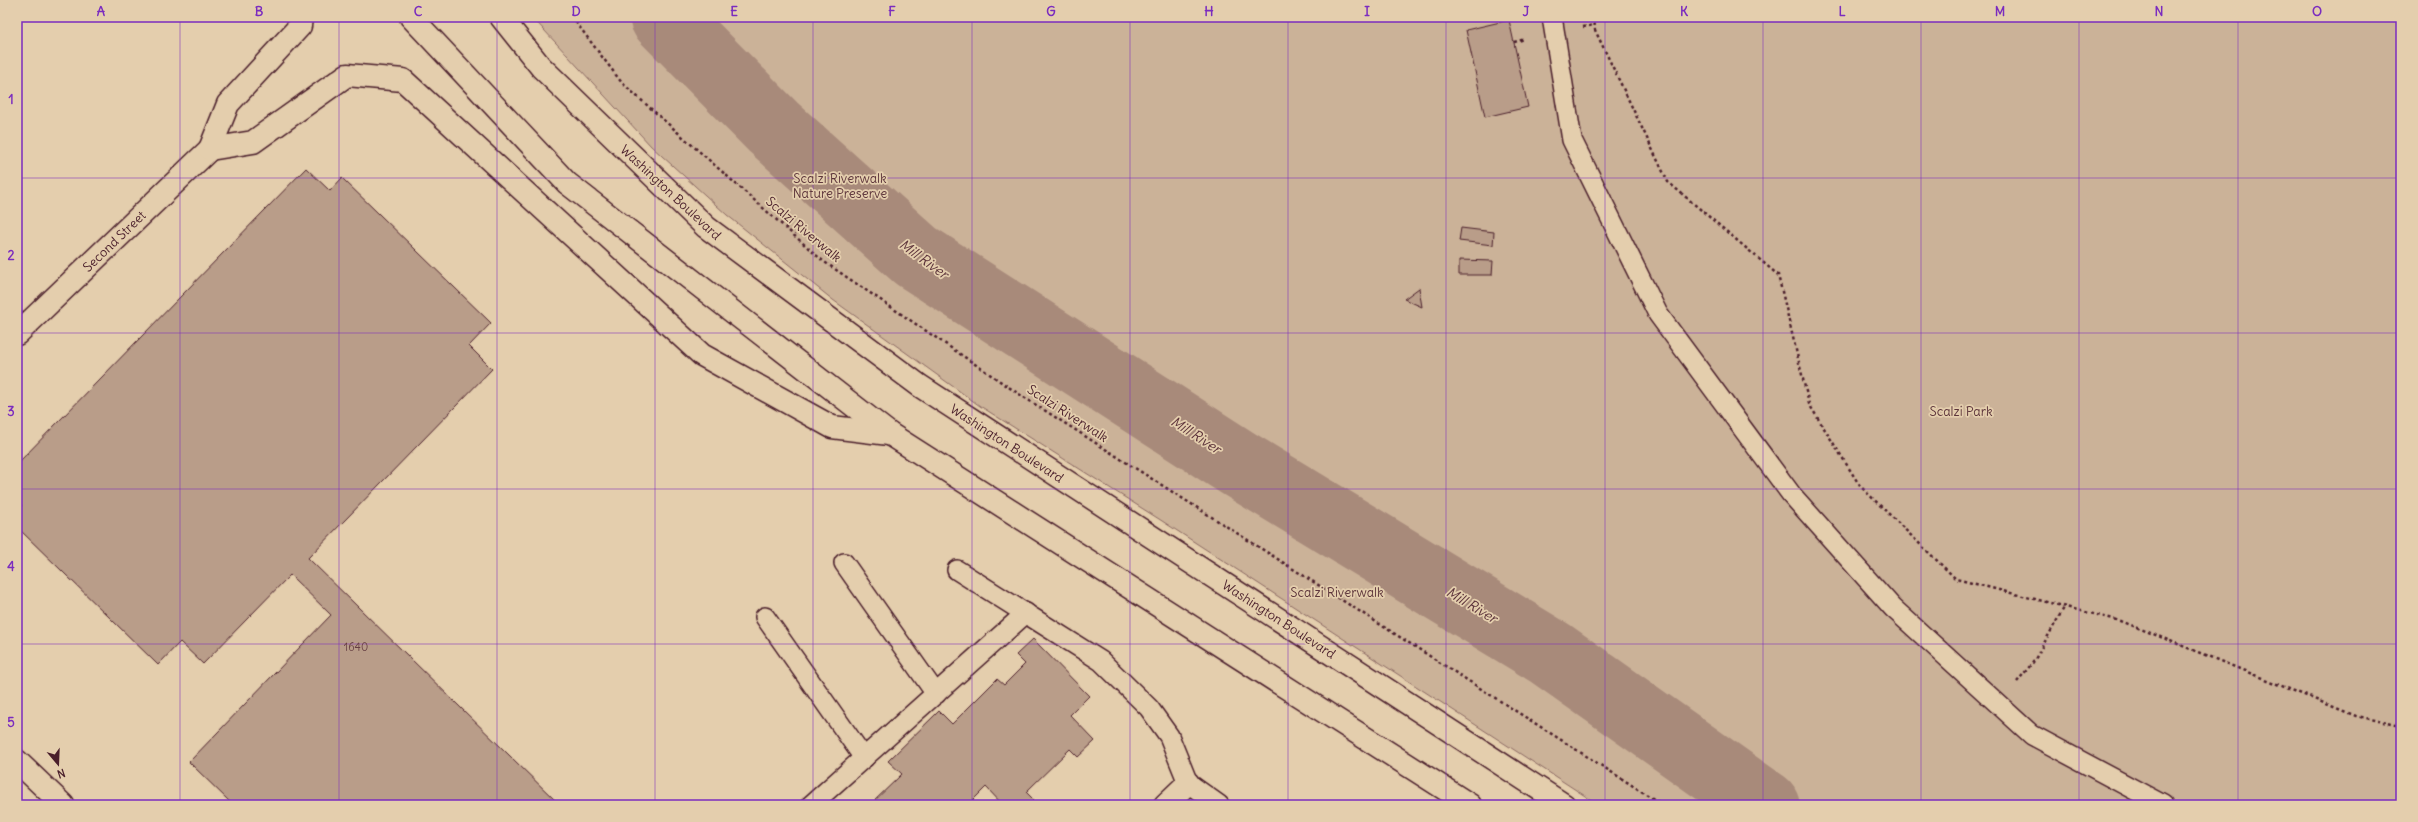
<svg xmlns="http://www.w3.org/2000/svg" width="2418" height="822" font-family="Delius,sans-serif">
<rect width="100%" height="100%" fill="#e4cead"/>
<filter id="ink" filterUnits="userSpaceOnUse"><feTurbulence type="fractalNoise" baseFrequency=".025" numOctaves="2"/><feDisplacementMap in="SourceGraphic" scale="8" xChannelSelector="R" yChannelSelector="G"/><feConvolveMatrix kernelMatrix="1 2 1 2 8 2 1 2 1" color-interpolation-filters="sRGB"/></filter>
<g filter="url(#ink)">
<polygon fill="#cbb298" stroke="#8a6862" points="532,17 2401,17 2401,805 1599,805 1159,519 980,406 833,300 727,215 651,146"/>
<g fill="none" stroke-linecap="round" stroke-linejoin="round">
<polyline stroke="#a88a7a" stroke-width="69" points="664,17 773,127 916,256 1239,464 1550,653 1765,805"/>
</g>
<g fill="#b99d89" stroke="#4a1f2b">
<polygon points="1509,20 1528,107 1485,117 1466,30"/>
<polygon points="306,168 330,191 342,178 491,323 469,346 492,369 308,558 560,805 233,805 189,762 331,615 290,575 203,664 180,642 158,665 17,527 17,511 22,506 17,501 17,464"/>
<polygon points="1461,228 1494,232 1493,245 1459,241"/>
<polygon points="1459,260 1493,261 1492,275 1459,275"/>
<polygon points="1419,288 1422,307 1404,299"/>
<polygon points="1033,639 1089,696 1070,715 1095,741 1078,757 1070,749 1026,792 1034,800 1029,805 1003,805 986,787 968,805 870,805 902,774 888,761 939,711 952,724 997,679 1004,685 1025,664 1016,655"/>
</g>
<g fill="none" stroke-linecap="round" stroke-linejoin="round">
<defs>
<g id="lane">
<polyline points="1552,17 1572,140 1658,314 1791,494 1893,608 2032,735 2163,805"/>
<polyline points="844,563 936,694"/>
<polyline points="957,570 1101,661 1149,708 1169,736 1188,783 1219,805"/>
<polyline points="765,617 864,758"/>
<polyline points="811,805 1026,613"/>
</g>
<g id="street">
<polyline points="17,334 210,149"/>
<polyline points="1165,805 1188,783"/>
</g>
<polyline id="secondary" points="17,761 63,805"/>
<g id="primary">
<polyline points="411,17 567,183 890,434 1470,805"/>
<polyline points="501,17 541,67 706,227 920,386 1564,805"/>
<polyline points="210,149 253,142 347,75 403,80 702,355 832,427 889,434"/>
<polyline points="210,149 228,104 300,26 301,17"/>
</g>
</defs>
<use href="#lane" stroke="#4a1f2b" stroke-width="22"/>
<use href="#street" stroke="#4a1f2b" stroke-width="25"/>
<use href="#secondary" stroke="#4a1f2b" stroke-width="25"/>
<use href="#primary" stroke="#4a1f2b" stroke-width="25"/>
<g stroke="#4a1f2b" stroke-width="2.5" stroke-dasharray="3 3" stroke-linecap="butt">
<polyline points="572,17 622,83 823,261 1019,394 1663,805"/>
<polyline points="1496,17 1498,23"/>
<polyline points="1594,17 1595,30 1668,182 1778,275 1809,404 1860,486 1956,579 2121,621 2356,716 2401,726"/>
<polyline points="1583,27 1594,25"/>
<polyline points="1514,42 1525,39"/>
<polyline points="2017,682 2034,661 2065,606"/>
</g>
<use href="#lane" stroke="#e4cead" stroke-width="19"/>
<use href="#street" stroke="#e4cead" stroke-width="22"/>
<use href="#secondary" stroke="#e4cead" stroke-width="22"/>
<use href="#primary" stroke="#e4cead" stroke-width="22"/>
</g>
</g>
<path fill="none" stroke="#7b2cbf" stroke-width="1" stroke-opacity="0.55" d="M180,17v788M339,17v788M497,17v788M655,17v788M813,17v788M972,17v788M1130,17v788M1288,17v788M1446,17v788M1605,17v788M1763,17v788M1921,17v788M2079,17v788M2238,17v788M17,178h2384M17,333h2384M17,489h2384M17,644h2384"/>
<g text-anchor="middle" stroke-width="3.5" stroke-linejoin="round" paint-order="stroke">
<g font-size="11" fill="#663e42">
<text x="356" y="651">1640</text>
</g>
<g font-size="13" fill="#5d353b" stroke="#e4cead">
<text x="840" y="183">Scalzi Riverwalk<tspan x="840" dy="15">Nature Preserve</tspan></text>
<text x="1961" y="416">Scalzi Park</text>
<text x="1337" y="597">Scalzi Riverwalk</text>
</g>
<g font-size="13" fill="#4a1f2b" stroke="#e4cead">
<text transform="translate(671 192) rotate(43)" y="5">Washington Boulevard</text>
<text transform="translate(804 229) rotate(40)" y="5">Scalzi Riverwalk</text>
<text transform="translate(114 241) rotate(-44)" y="5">Second Street</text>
<text transform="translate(1068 413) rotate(33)" y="5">Scalzi Riverwalk</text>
<text transform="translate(1007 443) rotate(33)" y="5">Washington Boulevard</text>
<text transform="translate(1279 619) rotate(33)" y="5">Washington Boulevard</text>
</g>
<g font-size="14" font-style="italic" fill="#5d343b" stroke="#e4cead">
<text transform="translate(924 259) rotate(36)" y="5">Mill River</text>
<text transform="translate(1196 435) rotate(33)" y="5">Mill River</text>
<text transform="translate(1472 605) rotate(31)" y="5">Mill River</text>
</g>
</g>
<rect width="2418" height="822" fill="none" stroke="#e4cead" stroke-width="44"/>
<g transform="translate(58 764) rotate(161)" stroke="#e4cead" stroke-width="3" paint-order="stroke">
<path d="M0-3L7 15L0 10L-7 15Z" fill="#4a1f2b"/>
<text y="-6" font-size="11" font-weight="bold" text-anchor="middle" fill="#4a1f2b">N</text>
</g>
<rect x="22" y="22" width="2374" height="778" fill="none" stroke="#7b2cbf" stroke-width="1.5"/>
<g font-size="13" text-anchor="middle" font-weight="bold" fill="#7b2cbf">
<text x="101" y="16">A</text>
<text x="259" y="16">B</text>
<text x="418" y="16">C</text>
<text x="576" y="16">D</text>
<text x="734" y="16">E</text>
<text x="892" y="16">F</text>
<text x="1051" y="16">G</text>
<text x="1209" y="16">H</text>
<text x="1367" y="16">I</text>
<text x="1526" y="16">J</text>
<text x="1684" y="16">K</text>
<text x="1842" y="16">L</text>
<text x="2000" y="16">M</text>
<text x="2159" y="16">N</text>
<text x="2317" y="16">O</text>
<text x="11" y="104">1</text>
<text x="11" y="260">2</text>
<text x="11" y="416">3</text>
<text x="11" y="571">4</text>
<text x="11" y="727">5</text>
</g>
</svg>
